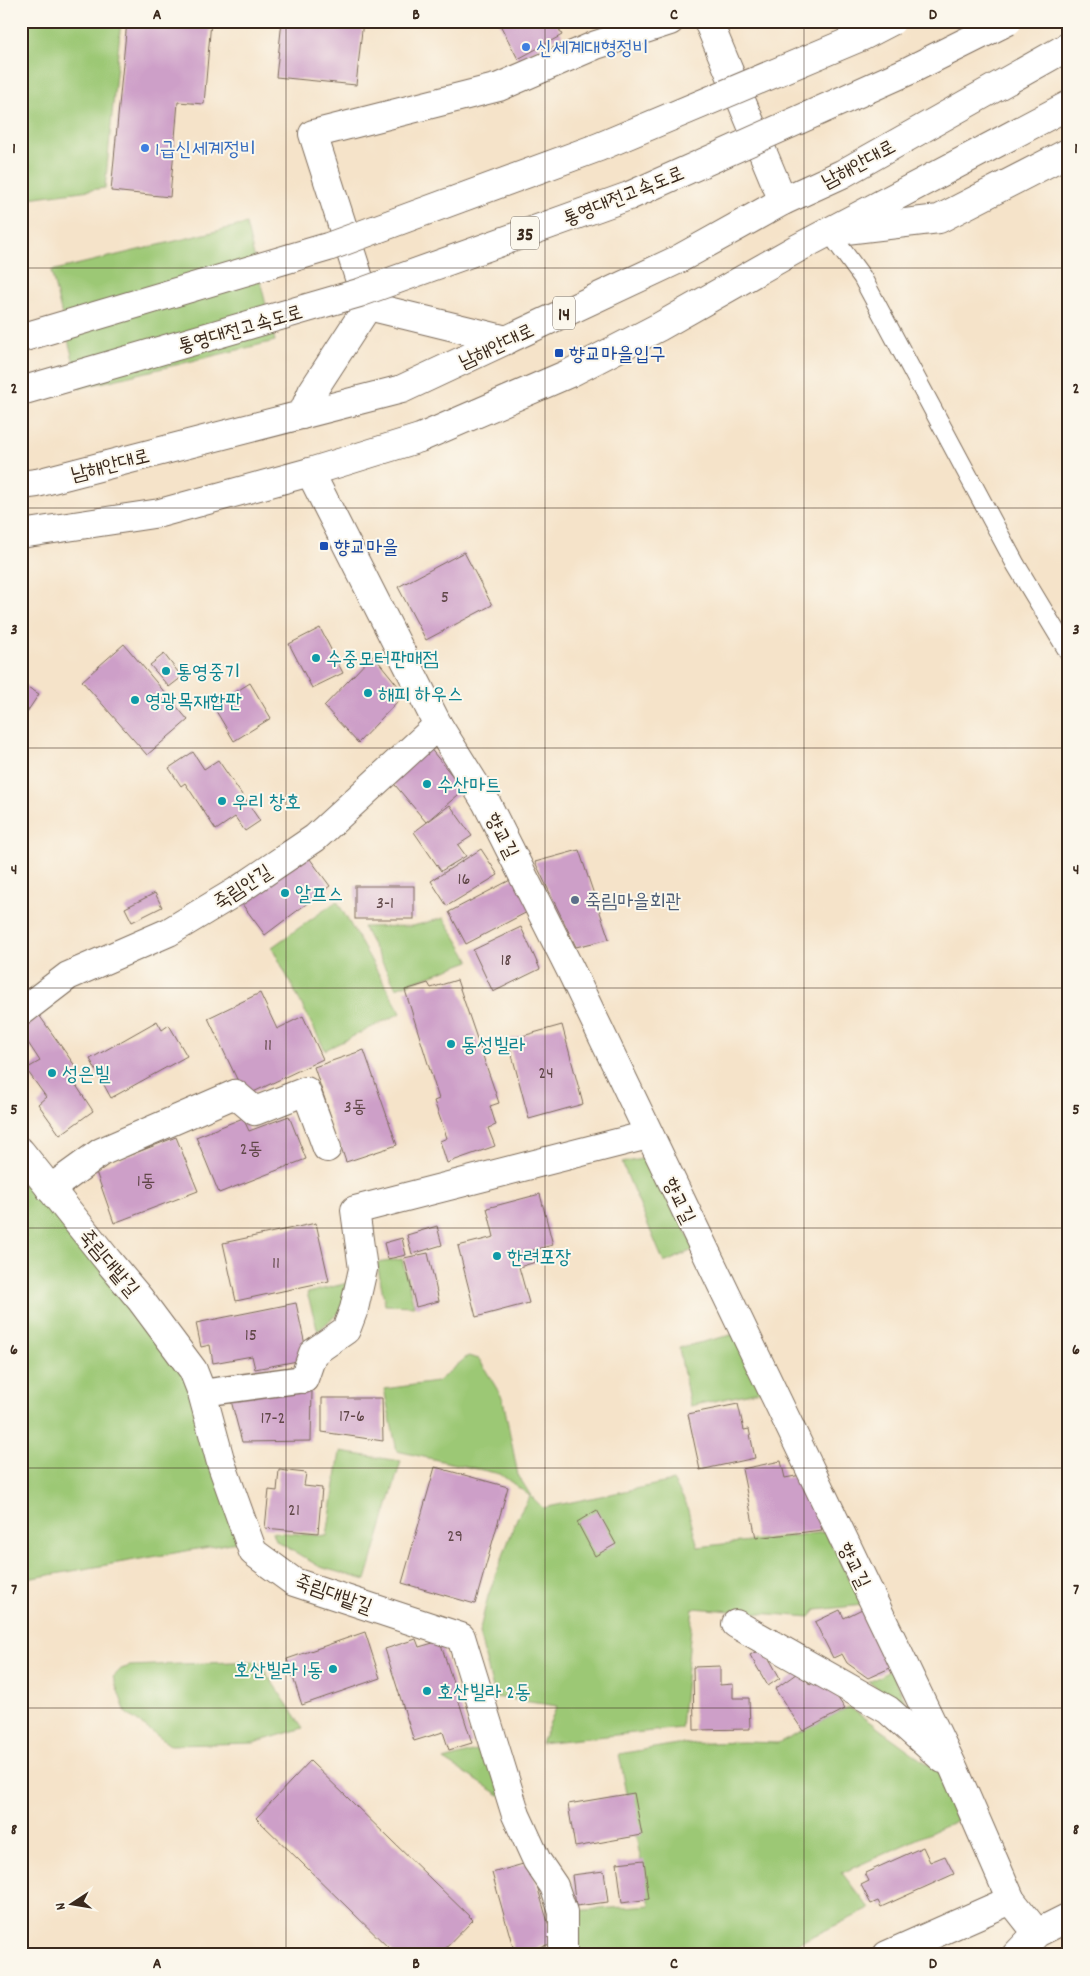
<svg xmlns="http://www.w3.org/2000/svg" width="1090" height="1976" font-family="Dekko,'Poor Story',sans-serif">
<rect width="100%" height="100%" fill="#fbf7ec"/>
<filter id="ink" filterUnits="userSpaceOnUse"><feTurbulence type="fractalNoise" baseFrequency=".02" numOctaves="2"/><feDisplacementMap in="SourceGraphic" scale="10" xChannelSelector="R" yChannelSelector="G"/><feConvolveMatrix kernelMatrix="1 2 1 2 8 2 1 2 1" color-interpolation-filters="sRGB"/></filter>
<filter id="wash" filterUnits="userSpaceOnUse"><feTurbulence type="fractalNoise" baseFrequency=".0096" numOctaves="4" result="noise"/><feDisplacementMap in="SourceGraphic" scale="20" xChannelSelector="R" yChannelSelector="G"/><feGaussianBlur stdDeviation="1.12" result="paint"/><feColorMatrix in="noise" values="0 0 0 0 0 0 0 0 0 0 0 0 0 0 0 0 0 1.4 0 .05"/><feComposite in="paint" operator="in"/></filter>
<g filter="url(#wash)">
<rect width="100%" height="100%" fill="#f5e3c9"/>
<g fill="#9cc875" stroke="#6c794a">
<polygon points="21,21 121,21 105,188 21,199"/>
<polygon points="246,224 275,341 80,388 51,271"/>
<polygon points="337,901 401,1013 325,1050 272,947"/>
<polygon points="444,918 470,961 396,988 363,927 413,926"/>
<polygon points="646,1158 695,1249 664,1263 622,1163"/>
<polygon points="21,1161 185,1354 237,1542 21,1580"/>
<polygon points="402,1259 414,1306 385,1305 377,1263"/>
<polygon points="352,1282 352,1301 318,1331 307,1293"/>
<polygon points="735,1334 761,1391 690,1406 679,1348"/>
<polygon points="468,1356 479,1359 503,1399 518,1475 531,1496 543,1508 673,1481 686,1503 698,1547 825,1532 863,1605 816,1610 810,1617 693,1608 681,1728 541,1743 557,1706 495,1697 479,1633 488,1596 517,1518 530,1496 500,1474 397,1451 384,1389 437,1382"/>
<polygon points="340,1452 401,1461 366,1580 320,1567 275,1540 272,1532 327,1536"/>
<polygon points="258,1661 303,1728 254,1743 170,1745 126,1713 113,1677 121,1669 130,1666"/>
<polygon points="891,1670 911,1714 869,1682"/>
<polygon points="849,1707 943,1775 963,1818 842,1873 870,1909 773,1955 576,1955 573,1911 650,1905 619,1754 677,1744 743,1742 778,1743"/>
<polygon points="493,1746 511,1802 444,1760"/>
</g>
<g id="blocks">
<g fill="#cd9fc8">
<polygon points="127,21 211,21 204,104 178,102 170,197 111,191"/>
<polygon points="282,21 363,21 356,85 276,77"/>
<polygon points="498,21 555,21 562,35 518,59"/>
<polygon points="464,552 492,605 426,640 398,587"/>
<polygon points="320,628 343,673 312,688 289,644"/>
<polygon points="124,644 188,720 147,755 82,681"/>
<polygon points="164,654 182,677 169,687 150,665"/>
<polygon points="373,655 399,687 399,700 358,743 324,706"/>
<polygon points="21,683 39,694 25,715 21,712"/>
<polygon points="250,683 271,718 234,741 213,706"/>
<polygon points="429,747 464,790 426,822 390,779"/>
<polygon points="193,752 204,769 218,760 260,821 245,831 235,817 216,830 185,783 181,786 169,768"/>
<polygon points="450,805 472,836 458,845 466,856 441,871 414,832"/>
<polygon points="481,849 498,875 447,906 431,881"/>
<polygon points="579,850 609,939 576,947 535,862"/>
<polygon points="304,851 330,886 265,935 239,900"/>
<polygon points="516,877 533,909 466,944 449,912"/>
<rect x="355" y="886" width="59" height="33"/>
<polygon points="155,893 162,907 132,922 125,908"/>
<polygon points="521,927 540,969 493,992 473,950"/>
<polygon points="457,980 499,1103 490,1106 496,1125 488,1128 495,1146 447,1163 440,1141 447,1138 434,1101 439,1099 405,990 428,983 431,988"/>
<polygon points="260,993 277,1029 303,1016 323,1059 245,1096 208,1018"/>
<polygon points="39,1015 78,1070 70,1076 93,1111 60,1135 38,1104 46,1097 26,1069 40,1061 21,1032 21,1027"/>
<polygon points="157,1021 162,1030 169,1025 187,1056 111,1098 90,1059"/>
<polygon points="562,1025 583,1104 529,1119 508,1040"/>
<polygon points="364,1050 397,1145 346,1162 314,1067"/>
<polygon points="289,1116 306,1159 219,1193 196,1137 243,1118 249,1131"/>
<polygon points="176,1137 198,1191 114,1223 95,1169"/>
<polygon points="540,1194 553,1245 533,1250 536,1262 519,1267 529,1303 476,1317 458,1246 494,1237 487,1208"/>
<polygon points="316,1223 329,1281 236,1301 223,1243"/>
<polygon points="437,1226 442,1245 412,1254 407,1235"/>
<polygon points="402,1238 406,1255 388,1259 384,1243"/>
<polygon points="428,1253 439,1301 416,1307 404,1258"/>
<polygon points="296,1303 308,1359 255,1369 252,1356 213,1363 210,1345 201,1347 196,1323"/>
<polygon points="312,1391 311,1441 242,1442 229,1393"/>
<polygon points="322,1398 382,1398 383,1441 322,1432"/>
<polygon points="738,1404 744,1430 749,1429 755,1458 700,1470 688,1414"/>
<polygon points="781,1461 785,1478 806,1474 822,1530 756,1538 742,1469"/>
<polygon points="435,1467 508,1487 475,1604 402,1583"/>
<polygon points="279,1470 306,1473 304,1486 322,1488 318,1533 265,1528 269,1490 277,1491"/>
<polygon points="597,1510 616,1544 595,1556 577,1522"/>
<polygon points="862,1609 890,1668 868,1678 847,1663 842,1654 833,1658 815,1622 840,1610 844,1618"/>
<polygon points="365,1632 380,1678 302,1705 287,1659"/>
<polygon points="416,1639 419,1647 440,1641 472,1743 449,1750 443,1732 414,1741 385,1649"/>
<polygon points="763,1648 780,1678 768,1686 750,1655"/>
<polygon points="720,1666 720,1685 733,1684 733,1698 749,1698 750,1729 694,1730 693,1667"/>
<polygon points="800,1671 810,1685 817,1680 829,1684 845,1709 803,1731 775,1689"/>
<polygon points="310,1761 473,1920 439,1955 396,1955 256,1818"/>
<polygon points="634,1793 642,1835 575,1847 568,1804"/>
<polygon points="923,1847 930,1862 945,1856 954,1874 881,1907 878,1901 871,1904 861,1885 869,1881 865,1873"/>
<polygon points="644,1860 649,1899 622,1903 617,1863"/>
<polygon points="530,1862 554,1943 515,1954 492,1873"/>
<polygon points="604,1871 608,1902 576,1906 572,1875"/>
</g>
</g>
</g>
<g filter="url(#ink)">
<use href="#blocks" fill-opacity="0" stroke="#7c6b5a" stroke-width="1"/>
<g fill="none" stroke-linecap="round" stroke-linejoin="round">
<defs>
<polyline id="service" points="829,232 862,277 1016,565 1069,653"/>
<polyline id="pedestrian" points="202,1393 304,1379"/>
<g id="minor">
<polyline points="708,21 783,201"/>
<polyline points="829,232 939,219 1069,152"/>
<polyline points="368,306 313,134 499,87 596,45 670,21"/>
<polyline points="368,306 507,340"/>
<polyline points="302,415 312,392 368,306"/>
<polyline points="310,472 438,725 486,802 571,971 954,1769 1011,1900 1037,1933"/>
<polyline points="21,1012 68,976 169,932 237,891 315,838 438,725"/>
<polyline points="21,1152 109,1262 140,1299 193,1370 202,1393 221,1463 253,1552 294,1582 461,1637 516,1815 537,1861 554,1886 563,1912 563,1955"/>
<polyline points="50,1189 101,1152 235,1094 255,1111 306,1091 327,1148"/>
<polyline points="304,1379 313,1353 346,1330 354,1309 363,1269 355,1210 648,1135"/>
<polyline points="736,1624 888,1710 943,1759"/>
<polyline points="887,1955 1011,1900"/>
<polyline points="1016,1955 1037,1933 1069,1917"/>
</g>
<g id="primary">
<polyline points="21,485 37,483 402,389 677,260 783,201 842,174 1069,46"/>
<polyline points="21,534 160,513 310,472 420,438 570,373 659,327 798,248 1069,105"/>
</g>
</defs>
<use href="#service" stroke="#7c6b5a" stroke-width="20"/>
<use href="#pedestrian" stroke="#7c6b5a" stroke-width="29"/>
<use href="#minor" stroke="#7c6b5a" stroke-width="30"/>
<use href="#primary" stroke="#7c6b5a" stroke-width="30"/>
<use href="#service" stroke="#fff" stroke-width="18"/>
<use href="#pedestrian" stroke="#fff" stroke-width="26"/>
<use href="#minor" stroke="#fff" stroke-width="28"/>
<use href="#primary" stroke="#fff" stroke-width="28"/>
<defs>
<g id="motorway-bridge">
<polyline points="21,338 328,247 599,147 863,36 892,21"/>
<polyline points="21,391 359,293 629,196 908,71 1008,21"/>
</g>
</defs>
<use href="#motorway-bridge" stroke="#7c6b5a" stroke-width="30" stroke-linecap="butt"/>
<use href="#motorway-bridge" stroke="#fff" stroke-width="28"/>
</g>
</g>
<path fill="none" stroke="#3b2a1e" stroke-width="1" stroke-opacity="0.55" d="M286,21v1934M545,21v1934M804,21v1934M21,268h1048M21,508h1048M21,748h1048M21,988h1048M21,1228h1048M21,1468h1048M21,1708h1048"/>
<g fill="#3f7fe0" stroke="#fbf7ec" stroke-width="2">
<circle cx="526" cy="47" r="5"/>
<circle cx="145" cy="148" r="5"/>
</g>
<g fill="#1a4fb4" stroke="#fbf7ec" stroke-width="2">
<rect x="554" y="348" width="10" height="10" rx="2.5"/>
<rect x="319" y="541" width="10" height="10" rx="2.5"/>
</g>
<g fill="#0f9aa8" stroke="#fbf7ec" stroke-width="2">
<circle cx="316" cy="658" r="5"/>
<circle cx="166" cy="671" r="5"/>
<circle cx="368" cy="693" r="5"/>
<circle cx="135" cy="700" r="5"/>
<circle cx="427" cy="784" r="5"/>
<circle cx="222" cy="801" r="5"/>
<circle cx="285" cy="893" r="5"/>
<circle cx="451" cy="1044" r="5"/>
<circle cx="52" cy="1073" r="5"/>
<circle cx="497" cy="1256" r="5"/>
<circle cx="333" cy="1669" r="5"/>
<circle cx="427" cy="1691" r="5"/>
</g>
<circle fill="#5c6f8a" stroke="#fbf7ec" stroke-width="2" cx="575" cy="900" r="5"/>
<g text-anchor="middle" stroke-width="4" stroke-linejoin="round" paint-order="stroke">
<g font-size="18" fill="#604748">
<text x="445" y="602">5</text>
<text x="464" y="884">16</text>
<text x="385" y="908">3-1</text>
<text x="506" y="965">18</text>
<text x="268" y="1050">11</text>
<text x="546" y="1078">24</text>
<text x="355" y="1112">3동</text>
<text x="251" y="1154">2동</text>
<text x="146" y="1186">1동</text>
<text x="276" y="1268">11</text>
<text x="251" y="1340">15</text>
<text x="352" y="1421">17-6</text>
<text x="273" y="1423">17-2</text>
<text x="294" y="1515">21</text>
<text x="455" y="1541">29</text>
</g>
<g fill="#fbf7ec" stroke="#75685c" stroke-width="1">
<rect x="511" y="216.5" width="28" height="33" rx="4"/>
<rect x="553" y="296.5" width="22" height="33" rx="4"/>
</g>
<g font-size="19" font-weight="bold" fill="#3b2a1e">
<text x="525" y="240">35</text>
<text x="564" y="320">14</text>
</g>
<g font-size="20" fill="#366cbe" stroke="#fbf7ec" text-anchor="start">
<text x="536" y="54">신세계대형정비</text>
<text x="155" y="155">1급신세계정비</text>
</g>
<g font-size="20" fill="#3b2a1e" stroke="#fbf7ec">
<text transform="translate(858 163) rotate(-28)" y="7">남해안대로</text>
<text transform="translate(623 195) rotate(-22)" y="7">통영대전고속도로</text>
<text transform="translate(240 328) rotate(-16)" y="7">통영대전고속도로</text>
<text transform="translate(496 345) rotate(-25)" y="7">남해안대로</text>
<text transform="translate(110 464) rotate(-14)" y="7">남해안대로</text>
<text transform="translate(503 835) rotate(63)" y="7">향교길</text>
<text transform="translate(242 886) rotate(-33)" y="7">죽림안길</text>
<text transform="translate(680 1200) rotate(64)" y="7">향교길</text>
<text transform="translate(110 1262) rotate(50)" y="7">죽림대밭길</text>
<text transform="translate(855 1565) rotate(64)" y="7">향교길</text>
<text transform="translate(334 1593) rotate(20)" y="7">죽림대밭길</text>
</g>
<g font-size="20" fill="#164399" stroke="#fbf7ec" text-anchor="start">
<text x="569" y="360">향교마을입구</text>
<text x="334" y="553">향교마을</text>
</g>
<g font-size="20" fill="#0d838f" stroke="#fbf7ec" text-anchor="start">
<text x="326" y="665">수중모터판매점</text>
<text x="176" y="678">통영중기</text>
<text x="378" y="700">해피 하우스</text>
<text x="145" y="707">영광목재합판</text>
<text x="437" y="791">수산마트</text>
<text x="232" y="808">우리 창호</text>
<text x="295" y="900">알프스</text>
<text x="461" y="1051">동성빌라</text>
<text x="62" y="1080">성은빌</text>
<text x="507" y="1263">한려포장</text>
<text x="323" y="1676" text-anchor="end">호산빌라 1동</text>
<text x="437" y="1698">호산빌라 2동</text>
</g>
<g font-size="20" fill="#4e5e75" stroke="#fbf7ec" text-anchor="start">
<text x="585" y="907">죽림마을회관</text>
</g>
</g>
<rect width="1090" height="1976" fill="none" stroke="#fbf7ec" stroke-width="55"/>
<g transform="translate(72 1904) rotate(258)" stroke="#fbf7ec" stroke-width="4" paint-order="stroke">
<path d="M0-4L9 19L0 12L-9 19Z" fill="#3b2a1e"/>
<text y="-8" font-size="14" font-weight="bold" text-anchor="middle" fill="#3b2a1e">N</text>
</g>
<rect x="28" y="28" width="1034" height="1920" fill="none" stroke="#3b2a1e" stroke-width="2"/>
<g font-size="16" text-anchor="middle" font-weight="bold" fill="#3b2a1e">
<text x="157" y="19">A</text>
<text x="416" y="19">B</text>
<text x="674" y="19">C</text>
<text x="933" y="19">D</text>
<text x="14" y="153">1</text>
<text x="1076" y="153">1</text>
<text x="14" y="393">2</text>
<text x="1076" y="393">2</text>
<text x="14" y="634">3</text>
<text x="1076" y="634">3</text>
<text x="14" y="874">4</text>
<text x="1076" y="874">4</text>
<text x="14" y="1114">5</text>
<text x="1076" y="1114">5</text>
<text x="14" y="1354">6</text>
<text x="1076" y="1354">6</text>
<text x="14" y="1594">7</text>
<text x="1076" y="1594">7</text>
<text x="14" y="1834">8</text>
<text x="1076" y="1834">8</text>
<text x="157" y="1968">A</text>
<text x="416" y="1968">B</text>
<text x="674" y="1968">C</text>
<text x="933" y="1968">D</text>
</g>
</svg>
